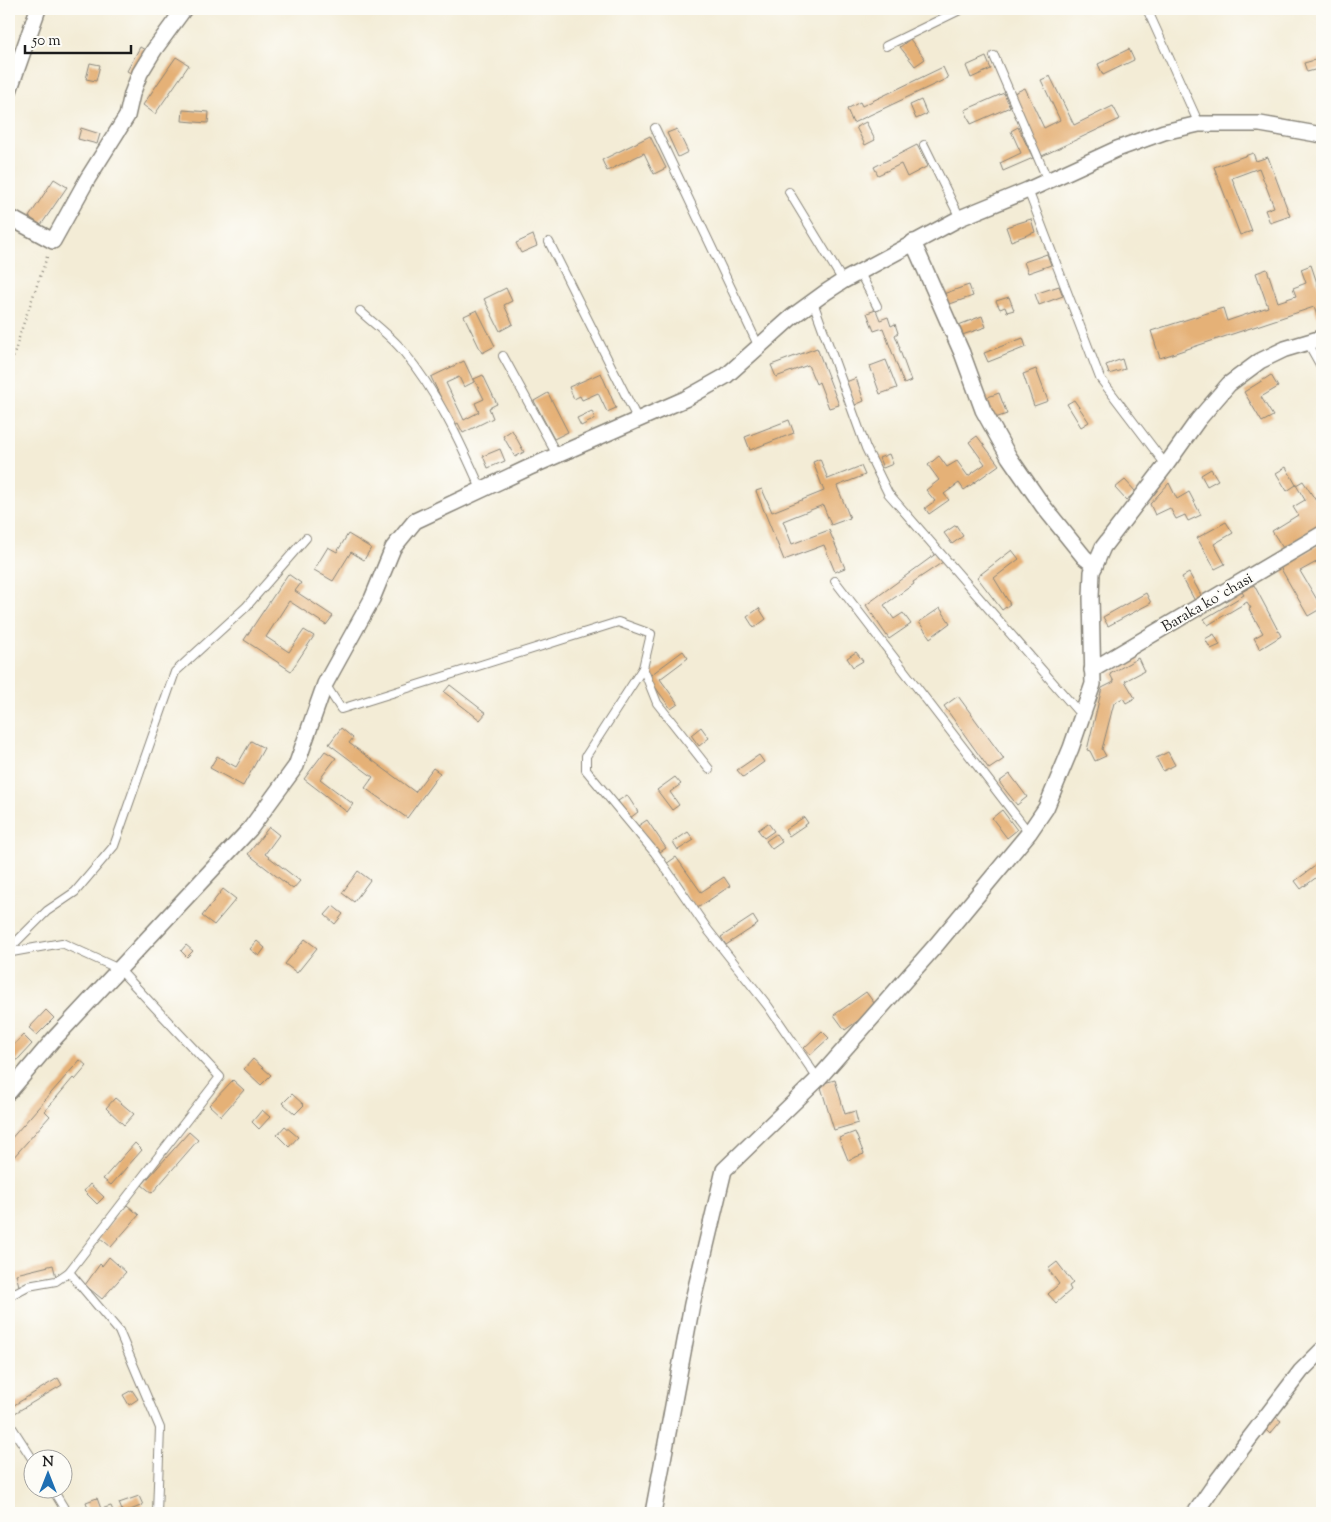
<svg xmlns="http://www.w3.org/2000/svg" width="1331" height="1522" font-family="'Sorts Mill Goudy',serif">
<rect width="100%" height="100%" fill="#fdfcf7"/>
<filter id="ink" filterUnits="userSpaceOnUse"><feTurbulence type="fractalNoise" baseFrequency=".02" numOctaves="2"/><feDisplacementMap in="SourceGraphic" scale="10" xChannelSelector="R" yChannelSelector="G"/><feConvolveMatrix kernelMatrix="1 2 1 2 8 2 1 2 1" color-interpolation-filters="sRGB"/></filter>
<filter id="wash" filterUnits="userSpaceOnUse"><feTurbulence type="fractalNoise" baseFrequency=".0096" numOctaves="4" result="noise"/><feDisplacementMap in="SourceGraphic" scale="20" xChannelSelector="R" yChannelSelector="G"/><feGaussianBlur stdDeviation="1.12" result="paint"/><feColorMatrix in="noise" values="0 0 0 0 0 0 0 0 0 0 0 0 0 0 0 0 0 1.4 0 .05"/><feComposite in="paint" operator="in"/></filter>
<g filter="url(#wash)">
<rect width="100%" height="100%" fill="#f3ecd6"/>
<g id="blocks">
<g fill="#e5b177">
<polygon points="910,39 925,59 915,66 900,47"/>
<polygon points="140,47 147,51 134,75 127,71"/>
<polygon points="1129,49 1134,60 1103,75 1098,64"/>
<polygon points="176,57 189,65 155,114 143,105"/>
<polygon points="986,57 991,69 971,78 966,66"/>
<polygon points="1322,58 1322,68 1307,72 1304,63"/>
<polygon points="90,63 100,65 96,81 86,79"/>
<polygon points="943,67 948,78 853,123 847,109 860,102 862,106"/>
<polygon points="1050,76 1074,125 1113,106 1120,119 1042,156 1012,94 1025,88 1044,128 1060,120 1041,80"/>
<polygon points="1004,93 1010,107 971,124 965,110"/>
<polygon points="921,100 927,114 916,119 910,105"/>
<polygon points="183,110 209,112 208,123 182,121"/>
<polygon points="866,122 875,140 865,145 856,127"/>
<polygon points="1018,127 1033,158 1003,171 1000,163 1021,153 1011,131"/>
<polygon points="81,128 100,134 97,144 78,139"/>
<polygon points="677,129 688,152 678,157 667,133"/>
<polygon points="650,136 666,168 654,174 644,153 607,171 602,160"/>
<polygon points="917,145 928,166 907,177 901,164 878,175 874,167"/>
<polygon points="1253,153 1256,161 1268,157 1290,216 1270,223 1265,210 1274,207 1259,168 1232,178 1252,231 1240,235 1214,167"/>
<polygon points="54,179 67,187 41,225 29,217"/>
<polygon points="1031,219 1035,232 1011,241 1006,227"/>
<polygon points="533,235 537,246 521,253 516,243"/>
<polygon points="1047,254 1051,265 1028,273 1024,262"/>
<polygon points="1311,265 1322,298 1322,320 1319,321 1314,307 1160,358 1151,331 1223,308 1227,321 1268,307 1256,273 1267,269 1278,302 1296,296 1293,288 1306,283 1301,269"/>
<polygon points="969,285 973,296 947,305 943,294"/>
<polygon points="1059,286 1063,296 1039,305 1035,294"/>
<polygon points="506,288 512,301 504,305 513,324 500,331 484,299"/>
<polygon points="1009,297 1014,310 1007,312 1005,307 1000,309 996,301"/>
<polygon points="477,310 495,346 482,353 464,316"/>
<polygon points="876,310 880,320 888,317 891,326 895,324 898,333 895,335 900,348 899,348 911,381 904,384 883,328 874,331 867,313"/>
<polygon points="982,316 986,327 959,336 956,326"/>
<polygon points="1023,338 1026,347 988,362 984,353"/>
<polygon points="817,348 839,405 829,408 819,382 816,384 808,365 776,377 771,365"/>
<polygon points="1122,359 1125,369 1109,374 1106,365"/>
<polygon points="886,360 897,388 880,394 870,366"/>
<polygon points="464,361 474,382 464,387 459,377 446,383 464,420 479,412 475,403 484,399 474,379 483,375 497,404 489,408 493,418 463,433 458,423 454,425 431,377"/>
<polygon points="1036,369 1048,401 1034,406 1023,374"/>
<polygon points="601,373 616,408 607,412 598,393 582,400 580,396 574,399 569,387"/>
<polygon points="1271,375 1278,387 1261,397 1273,416 1262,422 1244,392"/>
<polygon points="856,378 864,401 855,405 846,382"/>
<polygon points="548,393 568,432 554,439 534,401"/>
<polygon points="999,393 1007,414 992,419 985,398"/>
<polygon points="1074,400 1089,422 1081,427 1067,404"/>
<polygon points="592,411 595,419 581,426 577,418"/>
<polygon points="789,420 794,433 750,450 745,437"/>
<polygon points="512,430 524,452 515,457 503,436"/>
<polygon points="977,436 999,465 964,490 959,483 944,494 949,500 929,514 925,508 935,501 926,490 939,480 928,465 939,456 947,467 957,461 968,476 985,464 969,442"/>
<polygon points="500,449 505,461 488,468 483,456"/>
<polygon points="889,454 893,464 883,468 879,458"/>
<polygon points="820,459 828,479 861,466 865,475 837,486 850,518 831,525 823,505 783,521 792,544 829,530 845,568 835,572 824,545 784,560 756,491 762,489 772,512 824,491 813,462"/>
<polygon points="1286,467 1296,485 1287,491 1276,473"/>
<polygon points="1211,469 1218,480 1207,486 1201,475"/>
<polygon points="1125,480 1136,492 1126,500 1115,488"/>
<polygon points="1303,481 1322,510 1322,525 1283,548 1272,531 1298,515 1293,507 1305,500 1296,485"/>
<polygon points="1169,483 1177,499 1189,492 1201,515 1188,521 1185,515 1176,519 1170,508 1155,515 1150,504"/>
<polygon points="1226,522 1233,533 1214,544 1225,564 1215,569 1197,538"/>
<polygon points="956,525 963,536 952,544 944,533"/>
<polygon points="348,534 371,548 364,560 351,552 333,581 314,570 328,547 337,552"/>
<polygon points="1322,543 1322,559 1300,571 1322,608 1308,616 1280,567"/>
<polygon points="1012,550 1019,559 994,578 1010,604 1002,610 977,577"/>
<polygon points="937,553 943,562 913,582 914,584 884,605 894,619 903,613 911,624 889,639 866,605"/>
<polygon points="1189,573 1202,597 1195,601 1182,577"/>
<polygon points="288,574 301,583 295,591 333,616 326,625 289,601 266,637 289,652 304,630 314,636 291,671 244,640"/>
<polygon points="1254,585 1281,636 1260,649 1254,638 1263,633 1249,609 1251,608 1247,602 1208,625 1204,619 1244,595 1242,592"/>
<polygon points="1146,593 1151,603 1108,626 1103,617"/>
<polygon points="759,608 766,619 754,628 747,617"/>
<polygon points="940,608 950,623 930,638 919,622"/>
<polygon points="1214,634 1220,645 1211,649 1205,639"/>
<polygon points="683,651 688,658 660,679 678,704 671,709 648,677"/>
<polygon points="856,652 863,661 853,667 847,658"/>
<polygon points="1138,658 1144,671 1125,681 1135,698 1126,703 1123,698 1114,703 1102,749 1106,756 1095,761 1090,751 1087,750 1102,688 1114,682 1110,674"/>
<polygon points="450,685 486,713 480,720 444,692"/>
<polygon points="958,696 1004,759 989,769 944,706"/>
<polygon points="701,727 709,738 699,746 691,735"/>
<polygon points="341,728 353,738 349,743 415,792 433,768 440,773 407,818 365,788 373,777 329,744"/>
<polygon points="251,741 264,748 243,786 210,768 217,756 236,767"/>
<polygon points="325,751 336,758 320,779 353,804 347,812 304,779"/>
<polygon points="1168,752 1175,765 1163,771 1156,758"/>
<polygon points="759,755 764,762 743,777 737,770"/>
<polygon points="1010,774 1027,797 1017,805 999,782"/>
<polygon points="675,777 681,784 670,792 679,805 672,810 657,790"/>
<polygon points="627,795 638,812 630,818 618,801"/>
<polygon points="1002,810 1017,830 1007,838 992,818"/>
<polygon points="804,817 808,823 789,836 785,830"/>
<polygon points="647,820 666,848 657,854 638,826"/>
<polygon points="768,823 774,831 764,838 758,830"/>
<polygon points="269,827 279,835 265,854 300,881 293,889 248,854"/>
<polygon points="688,832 694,840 678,850 673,842"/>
<polygon points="776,834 782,842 772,849 766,841"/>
<polygon points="676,857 701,892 724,877 730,886 696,909 666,864"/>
<polygon points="1322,861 1322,873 1301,889 1295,881"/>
<polygon points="358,871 370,880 354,902 342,893"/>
<polygon points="223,889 236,899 214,925 202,916"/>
<polygon points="333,906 343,914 335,924 325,915"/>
<polygon points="753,916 758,924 726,945 721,937"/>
<polygon points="305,939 317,948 297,973 285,964"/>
<polygon points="257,941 265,948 259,956 250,949"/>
<polygon points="186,945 193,951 187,957 181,951"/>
<polygon points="866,992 877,1007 845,1030 834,1015"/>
<polygon points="46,1010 54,1018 37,1035 29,1028"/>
<polygon points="822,1031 829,1038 810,1055 804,1048"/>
<polygon points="23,1035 32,1044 9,1069 9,1050"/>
<polygon points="253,1059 271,1075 261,1085 244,1069"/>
<polygon points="80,1060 87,1066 75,1080 73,1078 45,1111 50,1116 12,1159 9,1157 9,1141"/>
<polygon points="233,1080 244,1090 221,1116 209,1105"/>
<polygon points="835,1080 845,1114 855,1111 858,1123 834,1130 820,1084"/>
<polygon points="292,1094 304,1105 295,1114 283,1103"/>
<polygon points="115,1098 134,1114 124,1125 106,1108"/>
<polygon points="262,1110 270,1117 259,1129 252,1122"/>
<polygon points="285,1126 298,1137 289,1147 277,1135"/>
<polygon points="189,1132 198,1140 152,1193 142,1185"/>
<polygon points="855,1132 864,1154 848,1160 839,1138"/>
<polygon points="135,1143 142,1150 111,1185 103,1179"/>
<polygon points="90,1184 104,1197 97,1204 84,1191"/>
<polygon points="127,1205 139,1215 111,1247 99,1237"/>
<polygon points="109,1257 126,1272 102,1299 85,1285 100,1264 102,1266"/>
<polygon points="1057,1262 1073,1283 1069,1286 1071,1290 1056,1303 1048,1294 1059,1284 1048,1269"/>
<polygon points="53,1265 56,1277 19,1286 16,1274"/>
<polygon points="58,1378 62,1385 15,1413 11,1407"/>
<polygon points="132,1390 138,1399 129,1405 123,1395"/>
<polygon points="1272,1414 1281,1421 1270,1434 1262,1426"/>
<polygon points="139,1496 143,1505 123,1513 119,1503"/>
<polygon points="97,1498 101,1509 111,1506 114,1513 90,1513 86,1502"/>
</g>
</g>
</g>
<g filter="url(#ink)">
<use href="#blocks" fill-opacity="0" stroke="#888479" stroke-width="1"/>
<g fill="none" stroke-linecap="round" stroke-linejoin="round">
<defs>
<g id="service">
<polyline points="1147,9 1199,124"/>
<polyline points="886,46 962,9"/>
<polyline points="994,56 1048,181"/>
<polyline points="655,128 759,347"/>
<polyline points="924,145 960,218"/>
<polyline points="1028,190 1100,378 1166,465"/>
<polyline points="789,192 843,281"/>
<polyline points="549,242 638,420"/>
<polyline points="860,273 877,306"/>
<polyline points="813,302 866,448 888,493 1082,716"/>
<path d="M360,311c14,13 31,25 43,40 34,41 57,90 78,138"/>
<polyline points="1308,343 1322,368"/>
<polyline points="503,356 557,455"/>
<polyline points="835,581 1029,833"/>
<polyline points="643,668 586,756 586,770 655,853 708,930 768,1006 818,1079"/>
<polyline points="325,684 341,709 618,622 651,634 643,668 657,703 709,769"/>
<polyline points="9,944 14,944 47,911 75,892 114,846 175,672 246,607 306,538"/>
<polyline points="9,949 12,952 62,943 119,969 220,1077 69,1272"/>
<polyline points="9,1296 28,1286 56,1281 69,1272 119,1331 160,1428 157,1513"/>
<polyline points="9,1423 33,1460"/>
<polyline points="53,1490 67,1513"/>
</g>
<g id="minor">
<polyline points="9,91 38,9"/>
<polyline points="9,217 53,241 88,178 127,116 132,94 140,73 154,50 184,9"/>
<polyline points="913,242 962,353 983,410 1009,457 1043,506 1084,557 1095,566"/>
<polyline points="1092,670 1322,534"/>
<polyline points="9,1092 53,1040 250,829 296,766 325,684 372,599 393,548 415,521 528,468 685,399 726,376 793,316 826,292 843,281 960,218 1028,190 1117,149 1164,132 1199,124 1260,124 1322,135"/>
<polyline points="653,1513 692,1304 724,1170 818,1079 937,944 1029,833 1046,808 1071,748 1093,684 1091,598 1092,572 1103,547 1166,465 1198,420 1229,384 1260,361 1285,349 1322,338"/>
<polyline points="1195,1513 1217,1481 1301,1371 1322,1350"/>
</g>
</defs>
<use href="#service" stroke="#888479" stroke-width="10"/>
<use href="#minor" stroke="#888479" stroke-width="18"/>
<polyline stroke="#888479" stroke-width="2.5" stroke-dasharray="1 4" stroke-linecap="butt" points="9,392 12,361 23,325 48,254"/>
<use href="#service" stroke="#fff" stroke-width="8"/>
<use href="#minor" stroke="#fff" stroke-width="15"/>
</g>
</g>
<g text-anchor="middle" stroke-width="4" stroke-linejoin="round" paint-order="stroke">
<g font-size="15" fill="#1c1c1c" stroke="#fdfcf7">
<text transform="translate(1207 602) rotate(-30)" y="5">Baraka koʻchasi</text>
</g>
</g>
<rect width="1331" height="1522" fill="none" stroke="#fdfcf7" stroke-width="30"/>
<g transform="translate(48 1474)"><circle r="24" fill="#fdfcf7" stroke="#a3a29f"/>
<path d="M0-4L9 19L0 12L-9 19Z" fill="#1f6fb2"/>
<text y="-8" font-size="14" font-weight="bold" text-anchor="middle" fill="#1c1c1c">N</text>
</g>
<path d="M25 45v8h106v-8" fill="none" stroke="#1c1c1c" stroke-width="2.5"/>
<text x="32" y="45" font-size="15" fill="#1c1c1c" stroke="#fdfcf7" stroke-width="4" paint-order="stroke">50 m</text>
</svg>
